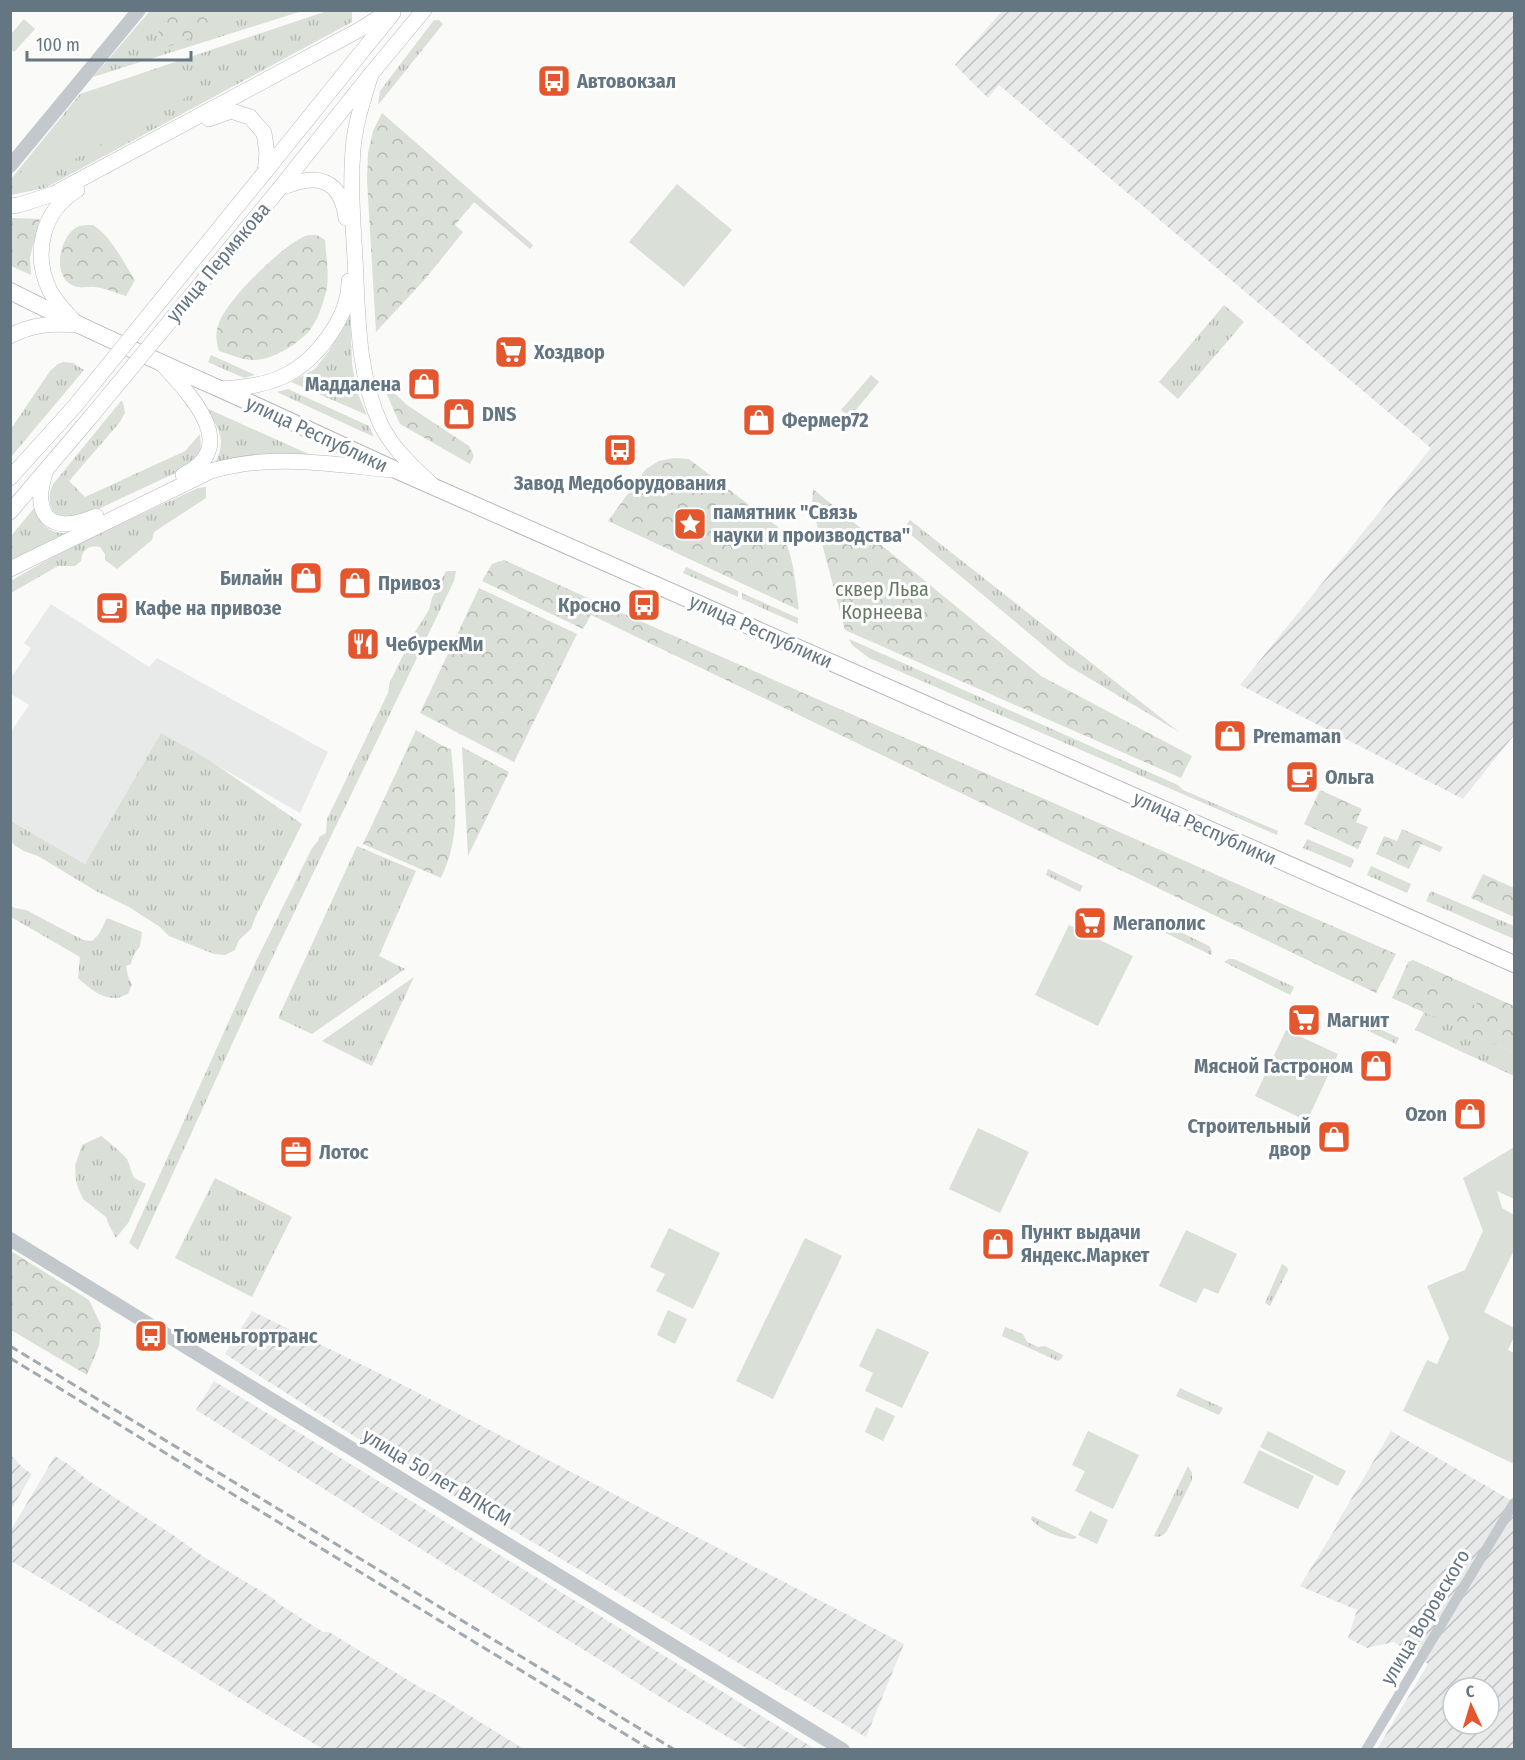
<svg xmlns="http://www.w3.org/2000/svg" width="1525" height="1760" font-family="'Fira Sans Condensed',sans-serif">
<defs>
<pattern id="industrial-furrows" width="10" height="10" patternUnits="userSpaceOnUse" patternTransform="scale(1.5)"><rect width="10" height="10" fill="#e8e9e9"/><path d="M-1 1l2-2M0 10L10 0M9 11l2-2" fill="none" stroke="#c0c1c2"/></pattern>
<pattern id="grass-tufts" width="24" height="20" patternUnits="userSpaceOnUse" patternTransform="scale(1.5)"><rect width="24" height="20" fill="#dadfd7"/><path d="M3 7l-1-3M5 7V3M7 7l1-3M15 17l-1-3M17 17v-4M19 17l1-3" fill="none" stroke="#b4b9b4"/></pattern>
<pattern id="forest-crowns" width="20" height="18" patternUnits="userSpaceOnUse" patternTransform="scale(1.5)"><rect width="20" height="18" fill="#dadfd7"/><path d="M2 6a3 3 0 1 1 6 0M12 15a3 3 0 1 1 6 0" fill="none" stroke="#b4b9b4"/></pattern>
</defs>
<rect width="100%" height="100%" fill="#fafaf8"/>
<polygon fill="#e8e9e9" points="51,604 149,667 157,658 328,752 300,813 161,733 85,864 11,821 11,732 29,705 11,694 11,678 31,648 24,643"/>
<g fill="url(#industrial-furrows)" fill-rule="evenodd">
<polygon points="1002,11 1514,11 1514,735 1463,799 1240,685 1431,448 999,85 988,98 955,65"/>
<polygon points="252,1311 397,1382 904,1644 866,1737 668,1622 365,1443 225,1354"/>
<polygon points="214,1381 600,1616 815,1749 748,1749 665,1700 196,1410"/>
<path d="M1391,1431l123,71v247h-137l51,-85 -34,-22 -27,6 -19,-10 9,-28 -57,-24 37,-60 -1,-1zM1453,1688h36v36h-36z"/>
<polygon points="11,1456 15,1459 23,1468 32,1474 11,1510"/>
<polygon points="55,1456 68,1464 89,1481 173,1535 204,1557 273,1598 279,1604 304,1620 323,1632 329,1632 426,1691 433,1693 524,1749 323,1749 70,1595 11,1561 11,1530"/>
</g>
<g fill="url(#grass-tufts)">
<polygon points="150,11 302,11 93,77"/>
<polygon points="327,11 352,11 352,22 45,188 11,195 11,179 80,94"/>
<polygon points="434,20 439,20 443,24 378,105 380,91"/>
<polygon points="1224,305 1244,322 1178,399 1159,382"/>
<polygon points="350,313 352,364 357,392 367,415 291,382 315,369 329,351"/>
<polygon points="211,355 255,375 244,378 208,362"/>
<polygon points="63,362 73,363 84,370 11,457 11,429 50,371 58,364"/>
<polygon points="871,375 879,382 850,417 841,410"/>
<polygon points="288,389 369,426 374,437 277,392"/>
<path d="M121,401l2,1 2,11 -5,9 -51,59 16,16 100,-46 15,-17 1,18 -13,15 -109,51h-22c-8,-12 -10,-21 -4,-34z"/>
<path d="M206,408l107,48h-61l-36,5c11,-23 2,-33 -10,-53z"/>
<path d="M206,487v11l-52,34 -2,8 -35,29 -12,-9v-6l-5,-7c-11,-2 -18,2 -19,14l-6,5h-17l-47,27v-12c59,-36 124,-64 187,-93z"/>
<path d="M35,507c4,16 14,27 31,26l-55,28v-25z"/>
<polygon points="910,520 1179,732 1067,665 904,529"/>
<polygon points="686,567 738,591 738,597 683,573"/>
<polygon points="446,571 456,571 454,581 254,996 138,1250 129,1243 256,961 312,848 318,841 319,837 326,833 327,819 388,693 390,682 413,635 429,610 432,598"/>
<polygon points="742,593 798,618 798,624 742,599"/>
<polygon points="849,639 1178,785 1183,790 1278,831 1277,835 869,658 852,645"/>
<polygon points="161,733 209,760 302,824 255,918 251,929 239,940 235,950 225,955 214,954 169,936 160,927 129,907 96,891 38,856 24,851 14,845 11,840 11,821 85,864"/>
<polygon points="1307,839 1354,859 1351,868 1303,848"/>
<polygon points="357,846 416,871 379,956 405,969 312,1034 278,1018"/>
<polygon points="1371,866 1411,884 1407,893 1367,875"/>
<polygon points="1048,869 1083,886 1080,892 1046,875"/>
<polygon points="1431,891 1514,926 1514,939 1426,901"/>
<path d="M10,905l4,3 12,2 57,30 9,1 7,-7 8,-16 35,14 -2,14 -7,10 -2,8 -5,2 2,10 4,9 -4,9c-4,1 -10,5 -14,4 -14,0 -27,-12 -36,-20l2,-21 -69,-40z"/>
<polygon points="1152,918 1209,946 1212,951 1211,955 1149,925"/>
<polygon points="1229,959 1234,959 1294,987 1290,995 1224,962"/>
<polygon points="414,977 372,1066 322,1041"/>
<polygon points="1424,1012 1514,1053 1514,1076 1415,1030"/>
<polygon points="1363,1021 1399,1038 1396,1044 1360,1027"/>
<path d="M101,1136c6,4 22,18 26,23 3,6 4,13 7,19l12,6 -18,39 -12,15 -7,-13 -3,-8 -23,-18 -4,-9 -3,-9 -1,-15 7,-21z"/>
<polygon points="215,1178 292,1217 252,1297 175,1258"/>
<polygon points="1282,1264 1287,1267 1288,1270 1270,1306 1265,1303"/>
<polygon points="1005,1327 1023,1334 1027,1342 1038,1347 1045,1346 1063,1355 1062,1358 1058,1361 1002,1336"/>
<polygon points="1180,1388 1223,1408 1219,1415 1176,1396"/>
<path d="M1188,1466l4,7v7l-25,51c-4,4 -6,7 -13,5z"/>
<path d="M1032,1516l45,21 -3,2c-16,-1 -32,-8 -43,-20z"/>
</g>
<g fill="url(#forest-crowns)">
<path d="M173,11h28l12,7 1,3 -2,3c-15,8 -35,25 -53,22 -6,-12 7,-26 14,-35z"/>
<polygon points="382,113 533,245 530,249 474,202 455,225 463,232 426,278 376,332 367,180 368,153 373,131"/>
<polygon points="11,218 40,219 30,257 31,275 11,266"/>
<path d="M93,225c18,11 30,37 42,55l-9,16c-10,-3 -21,-8 -31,-9 -8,-1 -16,2 -23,-2 -21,-11 -12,-51 7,-59 4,-1 10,-1 14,-1z"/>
<path d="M317,235l8,5c1,15 4,32 2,47 -3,14 -8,31 -17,43 -12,14 -37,30 -56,30 -12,0 -23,-5 -35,-9 -3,-10 -4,-18 0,-28 9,-24 61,-75 84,-86 4,-2 9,-2 14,-2z"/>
<polygon points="380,379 407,405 469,446 474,456 470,464 400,424"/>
<path d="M674,458l15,1 89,68c16,25 17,54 21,83l-191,-89 38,-52 13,-8z"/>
<polygon points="813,489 1041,676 1192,756 1181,778 845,630 812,506"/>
<polygon points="504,560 588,598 1396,954 1376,993 591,615 583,629 482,581 492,564"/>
<polygon points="479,588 577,634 514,762 420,713"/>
<path d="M416,730l27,16 8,3c4,46 11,85 -10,129l-78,-34z"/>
<polygon points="462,747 509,772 468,856"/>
<polygon points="1320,790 1362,809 1356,822 1368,827 1358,849 1304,824"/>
<polygon points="1402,829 1443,847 1440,852 1421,844 1409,869 1376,854 1384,836 1397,841"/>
<polygon points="1483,874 1514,888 1514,917 1471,898"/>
<polygon points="1413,960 1514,1006 1514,1053 1392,998 1408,962"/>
<polygon points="11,1251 89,1300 101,1325 99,1346 87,1375 11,1330"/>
</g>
<g fill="#dadfd7">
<polygon points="24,19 35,29 14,52 11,49 11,34"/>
<polygon points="176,63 203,88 17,191 13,183 81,95"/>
<polygon points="677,184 732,230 684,287 629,242"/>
<polygon points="1069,925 1133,956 1098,1026 1035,995"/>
<polygon points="1453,979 1482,992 1476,1006 1447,994"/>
<polygon points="1286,1030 1338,1054 1307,1121 1255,1096"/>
<polygon points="978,1128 1029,1152 1000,1213 949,1189"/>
<polygon points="1514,1147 1514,1199 1497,1191 1502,1208 1514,1215 1514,1250 1484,1312 1514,1328 1514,1337 1508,1350 1514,1353 1514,1464 1403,1411 1427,1360 1437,1364 1449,1338 1427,1286 1465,1270 1483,1231 1463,1178"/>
<polygon points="669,1228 720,1253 693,1309 656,1291 665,1274 650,1267"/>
<polygon points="1186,1230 1237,1254 1218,1294 1204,1288 1196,1303 1159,1286"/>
<polygon points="805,1238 842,1256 773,1399 736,1381"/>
<polygon points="668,1310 687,1319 675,1344 657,1335"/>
<polygon points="877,1328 929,1352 902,1408 865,1391 873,1373 859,1366"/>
<polygon points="876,1407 895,1416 883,1441 865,1432"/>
<polygon points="1088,1431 1139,1455 1113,1509 1075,1491 1085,1471 1072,1465"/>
<polygon points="1268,1431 1346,1471 1338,1486 1260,1447"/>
<polygon points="1259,1450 1314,1476 1298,1509 1243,1483"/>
<polygon points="1090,1511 1108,1520 1097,1544 1078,1535"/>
</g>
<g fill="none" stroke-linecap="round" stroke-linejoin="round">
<defs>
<g id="secondary">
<path d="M371,74c-7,24 -16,49 -18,75 -3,37 0,73 2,110 3,56 2,115 26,166 12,24 31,41 50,59"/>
<polyline points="209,119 231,111 250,117 264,133 267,153 265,172"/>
<polyline points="265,172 393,13"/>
<path d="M280,188c7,-2 15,-6 23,-7 27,-5 40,11 43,37"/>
<polyline points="280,188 371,74 424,10"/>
<polyline points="10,206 19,205 53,194 359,30 391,10"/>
<path d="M73,320c-8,-9 -17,-18 -23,-29 -18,-37 -8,-80 27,-101"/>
<path d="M10,336c22,-12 43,-13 67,-11"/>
<path d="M163,365c27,30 79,82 20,110"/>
<path d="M220,389c50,-2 82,-13 111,-56 11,-16 18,-33 18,-52"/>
<path d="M46,470c-16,47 6,66 50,46"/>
<polyline points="10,478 75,406"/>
<polyline points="10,512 89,419"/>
<path d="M10,569l201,-98c59,-18 120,-7 180,-1"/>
</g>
<path id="primary" d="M10,291c69,35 140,67 210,98 60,27 119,55 178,82l1116,493"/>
</defs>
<use href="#secondary" stroke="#b3babf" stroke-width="16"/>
<use href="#primary" stroke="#b5babe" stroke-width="18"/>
<polyline stroke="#c3c8cc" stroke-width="10" points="1366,1750 1514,1503"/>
<g stroke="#c3c8cc" stroke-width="14">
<polyline points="10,166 139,10"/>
<polyline points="10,1239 843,1750"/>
</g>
<use href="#secondary" stroke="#fff" stroke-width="15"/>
<use href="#primary" stroke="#fff" stroke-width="16"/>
<g stroke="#a2aab0" stroke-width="3" stroke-dasharray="9 4.5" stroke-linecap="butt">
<polyline points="10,1346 675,1750"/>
<polyline points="10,1358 651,1750"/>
</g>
<defs>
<g id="secondary-bridge">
<polyline points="75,406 265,172"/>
<polyline points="89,419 280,188"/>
</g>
</defs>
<use href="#secondary-bridge" stroke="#b3babf" stroke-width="16" stroke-linecap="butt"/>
<use href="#secondary-bridge" stroke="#fff" stroke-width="15"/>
</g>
<defs>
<symbol id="bus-square" viewBox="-11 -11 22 22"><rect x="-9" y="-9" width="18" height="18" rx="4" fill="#e4572e" stroke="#fff"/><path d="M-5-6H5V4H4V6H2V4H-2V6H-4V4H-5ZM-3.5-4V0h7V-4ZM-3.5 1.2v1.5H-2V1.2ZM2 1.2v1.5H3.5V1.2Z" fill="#fff"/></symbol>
<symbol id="supermarket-square" viewBox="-11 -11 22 22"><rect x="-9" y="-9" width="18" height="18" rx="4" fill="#e4572e" stroke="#fff"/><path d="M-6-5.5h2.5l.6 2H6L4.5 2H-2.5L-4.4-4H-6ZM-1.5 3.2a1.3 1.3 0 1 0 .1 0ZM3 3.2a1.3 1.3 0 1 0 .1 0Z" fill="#fff"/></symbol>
<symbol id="shop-square" viewBox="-11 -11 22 22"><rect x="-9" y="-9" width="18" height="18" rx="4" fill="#e4572e" stroke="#fff"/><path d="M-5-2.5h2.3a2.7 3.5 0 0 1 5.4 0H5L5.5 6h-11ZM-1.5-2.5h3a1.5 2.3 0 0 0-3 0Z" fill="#fff"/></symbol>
<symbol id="sight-square" viewBox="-11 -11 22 22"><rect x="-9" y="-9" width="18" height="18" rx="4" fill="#e4572e" stroke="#fff"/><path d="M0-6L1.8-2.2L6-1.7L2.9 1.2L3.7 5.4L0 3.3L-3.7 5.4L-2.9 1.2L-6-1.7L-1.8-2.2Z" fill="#fff"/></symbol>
<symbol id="cafe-square" viewBox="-11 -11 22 22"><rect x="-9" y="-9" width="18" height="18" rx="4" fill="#e4572e" stroke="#fff"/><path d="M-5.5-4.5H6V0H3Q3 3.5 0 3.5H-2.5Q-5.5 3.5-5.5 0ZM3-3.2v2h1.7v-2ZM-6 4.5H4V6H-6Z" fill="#fff"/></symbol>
<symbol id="restaurant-square" viewBox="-11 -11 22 22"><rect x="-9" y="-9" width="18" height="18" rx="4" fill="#e4572e" stroke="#fff"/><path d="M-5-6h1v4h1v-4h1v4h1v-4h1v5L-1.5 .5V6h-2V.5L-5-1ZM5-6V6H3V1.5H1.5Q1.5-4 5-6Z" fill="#fff"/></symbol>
<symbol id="office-square" viewBox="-11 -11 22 22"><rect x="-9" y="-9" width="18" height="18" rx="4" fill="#e4572e" stroke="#fff"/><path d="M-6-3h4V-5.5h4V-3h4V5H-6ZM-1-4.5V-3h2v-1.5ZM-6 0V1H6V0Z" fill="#fff"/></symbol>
</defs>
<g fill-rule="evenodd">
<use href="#bus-square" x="535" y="62" width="38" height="38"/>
<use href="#supermarket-square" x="492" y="333" width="38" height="38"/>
<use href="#shop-square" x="405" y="365" width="38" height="38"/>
<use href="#shop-square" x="440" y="395" width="38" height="38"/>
<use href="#shop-square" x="740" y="401" width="38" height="38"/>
<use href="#bus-square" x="601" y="431" width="38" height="38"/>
<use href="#sight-square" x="671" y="505" width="38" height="38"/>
<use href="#shop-square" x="287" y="559" width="38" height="38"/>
<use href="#shop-square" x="336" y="564" width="38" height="38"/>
<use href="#bus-square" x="625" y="586" width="38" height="38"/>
<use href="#cafe-square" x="93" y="589" width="38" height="38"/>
<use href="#restaurant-square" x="344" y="625" width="38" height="38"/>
<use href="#shop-square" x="1211" y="717" width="38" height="38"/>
<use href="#cafe-square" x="1283" y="758" width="38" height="38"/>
<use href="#supermarket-square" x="1071" y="904" width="38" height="38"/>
<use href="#supermarket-square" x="1285" y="1001" width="38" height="38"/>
<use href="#shop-square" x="1357" y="1047" width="38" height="38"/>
<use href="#shop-square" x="1451" y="1095" width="38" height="38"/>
<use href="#shop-square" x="1315" y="1118" width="38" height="38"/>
<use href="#office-square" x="277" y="1133" width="38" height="38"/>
<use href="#shop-square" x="979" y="1225" width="38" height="38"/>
<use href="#bus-square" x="132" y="1317" width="38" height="38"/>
</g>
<g text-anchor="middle" stroke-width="6" stroke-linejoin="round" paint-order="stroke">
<g font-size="20" font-weight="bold" fill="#657683" stroke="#fff" text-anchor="start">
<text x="577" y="88">Автовокзал</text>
<text x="534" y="359">Хоздвор</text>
<text x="401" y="391" text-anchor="end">Маддалена</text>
<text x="482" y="421">DNS</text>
<text x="782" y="427">Фермер72</text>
<text x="620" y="490" text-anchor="middle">Завод Медоборудования</text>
<text x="713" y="519">памятник "Связь<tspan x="713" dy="23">науки и производства"</tspan></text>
<text x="283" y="585" text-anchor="end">Билайн</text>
<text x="378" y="590">Привоз</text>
<text x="621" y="612" text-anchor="end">Кросно</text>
<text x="135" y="615">Кафе на привозе</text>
<text x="386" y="651">ЧебурекМи</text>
<text x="1253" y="743">Premaman</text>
<text x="1325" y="784">Ольга</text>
<text x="1113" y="930">Мегаполис</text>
<text x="1327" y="1027">Магнит</text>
<text x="1353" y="1073" text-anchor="end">Мясной Гастроном</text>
<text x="1447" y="1121" text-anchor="end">Ozon</text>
<text x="1311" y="1133" text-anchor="end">Строительный<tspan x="1311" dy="23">двор</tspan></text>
<text x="319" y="1159">Лотос</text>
<text x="1021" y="1239">Пункт выдачи<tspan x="1021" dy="23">Яндекс.Маркет</tspan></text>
<text x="174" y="1343">Тюменьгортранс</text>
</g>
<g font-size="20" fill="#657683" stroke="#fff">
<text transform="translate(218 262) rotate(-50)" y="7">улица Пермякова</text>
<text transform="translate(317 434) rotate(25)" y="7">улица Республики</text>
<text transform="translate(761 631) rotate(24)" y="7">улица Республики</text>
<text transform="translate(1205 828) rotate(24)" y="7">улица Республики</text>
<text transform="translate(437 1477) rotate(31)" y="7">улица 50 лет ВЛКСМ</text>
<text transform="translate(1425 1617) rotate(-59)" y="7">улица Воровского</text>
</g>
<g font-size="20" fill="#687a64" stroke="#fff">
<text x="882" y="596">сквер Льва<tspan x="882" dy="23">Корнеева</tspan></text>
</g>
</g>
<rect width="1525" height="1760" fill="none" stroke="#657683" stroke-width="24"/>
<g transform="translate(1471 1706) rotate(356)"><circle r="28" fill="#ffffff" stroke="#c1c8cd" stroke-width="1.5"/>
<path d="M0-4.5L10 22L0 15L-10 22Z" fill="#e4572e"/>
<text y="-9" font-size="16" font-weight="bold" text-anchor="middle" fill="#657683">С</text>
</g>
<path d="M27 51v9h164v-9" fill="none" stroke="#657683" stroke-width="3"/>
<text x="36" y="51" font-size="18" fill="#657683" stroke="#ffffff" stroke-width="4.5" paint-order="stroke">100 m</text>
</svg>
